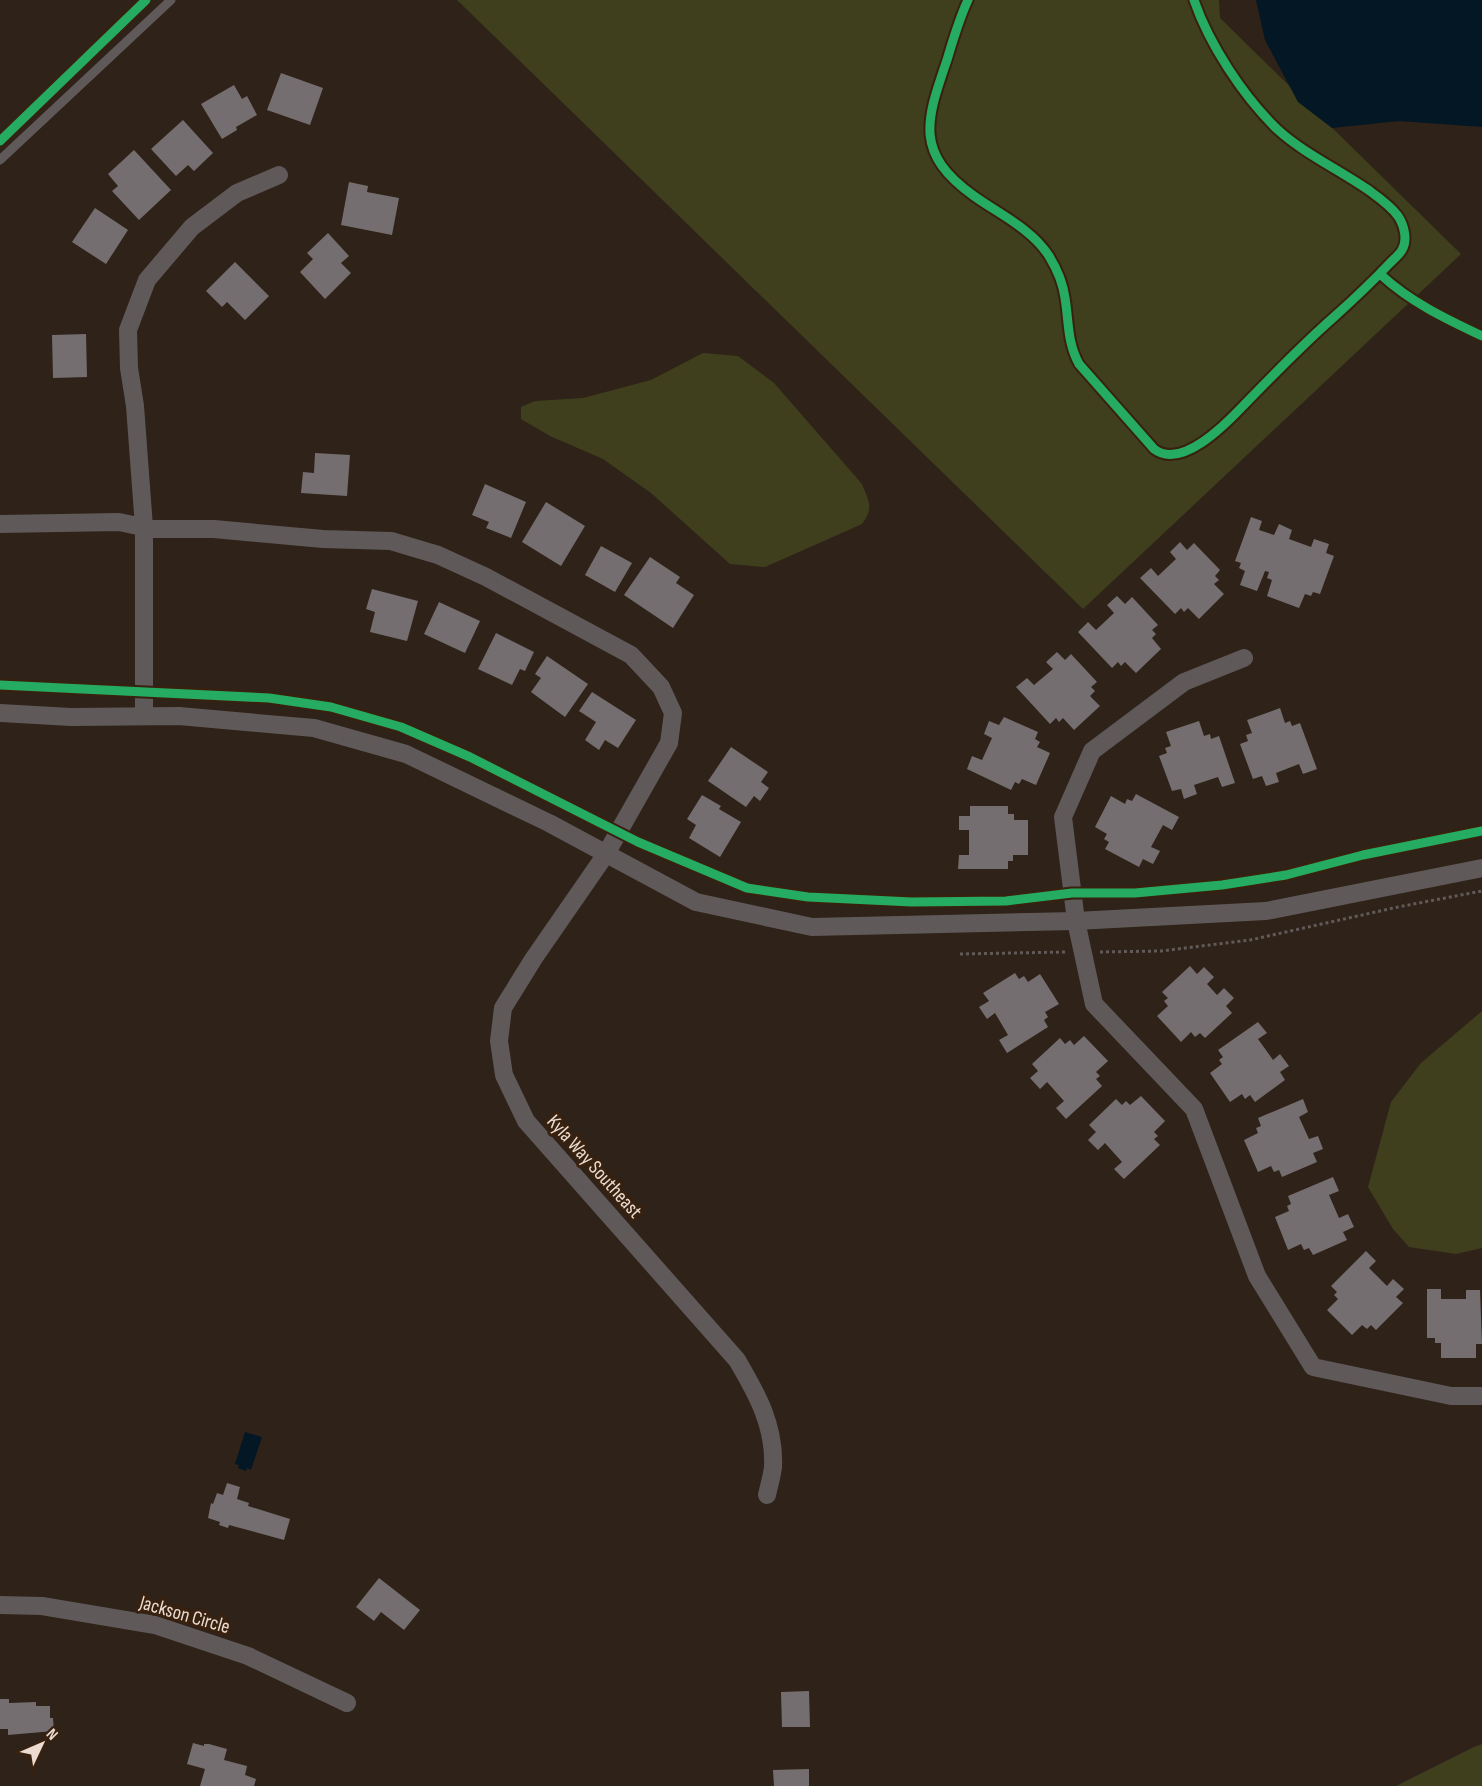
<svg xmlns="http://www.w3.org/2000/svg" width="1482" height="1786" font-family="'Sofia Sans Condensed',sans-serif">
<rect width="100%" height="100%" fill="#2f2218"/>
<g fill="#3f3f1e">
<polygon points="457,0 1219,0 1220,18 1461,254 1083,609"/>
<path d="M703,353l35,3 36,27 88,101c7,18 12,24 0,40l-97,43 -35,-3 -79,-71 -48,-34 -53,-23 -29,-17v-12l14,-6 48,-3 68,-18z"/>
<polygon points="1482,1011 1482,1248 1456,1254 1409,1247 1393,1229 1368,1187 1391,1102 1421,1063"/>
<polygon points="1482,1744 1482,1786 1396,1786 1474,1747"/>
</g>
<g fill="#041724">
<polygon points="1256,0 1482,0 1482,127 1399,121 1332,128 1298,102 1265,40"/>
<polygon points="245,1432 262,1437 251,1470 247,1468 246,1471 238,1468 239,1465 235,1464"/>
</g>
<g fill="#756e70">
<polygon points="281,73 323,88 310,125 267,110"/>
<polygon points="234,85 242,99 247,96 257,115 236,127 237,130 222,139 201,104"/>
<polygon points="183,120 213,153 194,171 188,165 176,176 151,149"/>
<polygon points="134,150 171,190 139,220 112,191 118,186 108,174"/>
<polygon points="349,182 368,186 367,192 399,198 392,235 341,225"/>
<polygon points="95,208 128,230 106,264 72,242"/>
<polygon points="328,233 349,256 341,263 351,273 325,299 300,272 313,259 307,253"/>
<polygon points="235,262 269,296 245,320 227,302 222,307 206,291"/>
<polygon points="86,334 87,377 53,378 52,335"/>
<polygon points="315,453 350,455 347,496 301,493 303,472 314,473"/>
<polygon points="485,484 526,502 511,538 486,528 489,522 472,515"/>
<polygon points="546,502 585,526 561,566 522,542"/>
<polygon points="1251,517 1262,521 1259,530 1274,535 1279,524 1292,530 1289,539 1311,547 1314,539 1329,544 1326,553 1334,556 1320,594 1313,592 1311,596 1305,594 1299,608 1267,596 1272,580 1267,578 1269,572 1265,571 1257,591 1240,585 1245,571 1239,568 1241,563 1235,561"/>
<polygon points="1180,542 1187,550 1194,543 1220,570 1215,576 1219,580 1214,584 1224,594 1199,619 1188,608 1184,612 1181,608 1175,614 1140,578 1151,568 1158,576 1176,559 1170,552"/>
<polygon points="601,546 632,563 615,592 585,575"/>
<polygon points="650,557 680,577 676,583 694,595 673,628 624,595"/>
<polygon points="372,589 418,601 407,641 370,632 375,612 366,609"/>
<polygon points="1117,596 1125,604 1132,597 1158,625 1152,630 1156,634 1152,638 1161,649 1136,673 1125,662 1121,666 1118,662 1112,668 1078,632 1088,622 1096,630 1114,613 1107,605"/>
<polygon points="439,602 480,621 465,653 424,634"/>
<polygon points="496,633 534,652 525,671 520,669 512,685 478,669"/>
<polygon points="1057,652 1065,660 1071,654 1097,682 1091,687 1095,691 1090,696 1100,706 1074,730 1063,718 1059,722 1056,718 1050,724 1016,687 1027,678 1034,685 1053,669 1046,662"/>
<polygon points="547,656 588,684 565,717 531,692 541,678 535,674"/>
<polygon points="592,692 636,720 618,748 605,740 599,750 585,740 596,722 579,711"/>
<polygon points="1280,708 1285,723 1290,721 1292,726 1300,723 1317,769 1303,774 1299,764 1276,773 1279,782 1266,786 1262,776 1253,779 1240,744 1248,741 1246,735 1252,733 1247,720"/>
<polygon points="1004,717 1038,732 1035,739 1040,742 1037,747 1050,753 1036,785 1022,779 1019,784 1015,782 1011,790 967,769 972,756 982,760 992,738 984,734 989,721 999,725"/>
<polygon points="1199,721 1204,736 1210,734 1211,739 1219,736 1235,783 1222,787 1218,777 1194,785 1197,794 1184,799 1181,789 1172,791 1159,756 1167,753 1165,748 1171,746 1166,732"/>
<polygon points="731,747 768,772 761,782 769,788 760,801 754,796 746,807 708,781"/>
<polygon points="1136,794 1179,817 1172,830 1163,825 1151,847 1160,851 1153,864 1143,859 1139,867 1105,849 1109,842 1104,839 1107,834 1095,827 1111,796 1125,804 1127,799 1132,801"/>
<polygon points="702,795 721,806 719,809 741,822 720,857 689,838 696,825 687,819"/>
<polygon points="970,806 1008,806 1008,814 1014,814 1014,820 1028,820 1028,855 1013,855 1013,861 1008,861 1008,869 958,869 959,855 969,855 969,830 959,830 959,816 970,816"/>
<polygon points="1190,966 1197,974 1204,967 1214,977 1207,984 1217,995 1224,988 1234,998 1226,1006 1232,1013 1205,1038 1200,1033 1195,1037 1191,1032 1181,1042 1157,1016 1168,1006 1164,1001 1168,998 1162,992"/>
<polygon points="1015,973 1019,979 1024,976 1028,982 1040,974 1059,1004 1045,1012 1048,1017 1044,1020 1048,1027 1007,1053 999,1040 1008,1035 995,1013 987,1019 979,1007 989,1001 983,993"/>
<polygon points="1258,1022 1267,1033 1258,1039 1273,1060 1280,1054 1289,1066 1280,1072 1285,1080 1255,1102 1250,1095 1245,1099 1242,1094 1230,1102 1210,1073 1222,1064 1219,1060 1223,1057 1218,1050"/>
<polygon points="1084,1036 1108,1061 1096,1072 1100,1076 1096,1079 1102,1086 1066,1119 1056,1108 1064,1101 1047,1082 1040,1089 1030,1078 1038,1071 1032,1064 1060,1038 1065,1044 1070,1040 1074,1045"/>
<polygon points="1141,1096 1165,1121 1154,1132 1158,1136 1154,1139 1160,1145 1124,1179 1114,1169 1122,1162 1105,1143 1098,1150 1088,1140 1096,1132 1089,1125 1116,1099 1122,1105 1126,1101 1130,1105"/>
<polygon points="1303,1099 1308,1112 1299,1117 1309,1139 1318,1136 1323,1149 1313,1153 1317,1162 1282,1177 1279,1170 1274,1172 1271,1166 1258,1172 1244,1140 1258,1133 1256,1128 1261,1126 1258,1118"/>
<polygon points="1333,1177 1339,1191 1329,1195 1339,1218 1348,1214 1354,1227 1343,1232 1347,1240 1313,1255 1309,1248 1304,1250 1301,1244 1288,1250 1275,1217 1289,1211 1287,1206 1291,1204 1288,1196"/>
<polygon points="1366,1251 1376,1261 1369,1268 1387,1286 1393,1279 1404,1289 1396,1297 1403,1303 1376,1330 1371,1325 1367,1329 1362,1325 1352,1335 1327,1310 1338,1299 1334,1295 1337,1292 1331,1286"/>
<polygon points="1427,1289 1441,1289 1441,1299 1466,1299 1466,1290 1480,1290 1482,1344 1476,1344 1476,1358 1441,1358 1441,1343 1435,1343 1435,1338 1427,1338"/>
<polygon points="227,1483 240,1487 237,1499 249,1503 248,1506 290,1519 284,1540 229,1525 228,1528 219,1525 220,1522 208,1518 211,1503 213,1504 217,1493 223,1495"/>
<polygon points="379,1578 420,1610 404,1630 381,1612 374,1621 356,1607"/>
<polygon points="809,1691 810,1727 782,1727 781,1692"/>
<polygon points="0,1699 9,1699 9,1703 36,1702 36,1706 50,1706 50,1718 53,1718 54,1731 8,1735 8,1729 0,1729"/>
<polygon points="193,1743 204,1746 204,1744 209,1744 227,1749 224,1760 247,1766 245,1775 256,1779 254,1786 200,1786 205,1769 187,1764"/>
<polygon points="809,1769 809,1786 774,1786 773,1770"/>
</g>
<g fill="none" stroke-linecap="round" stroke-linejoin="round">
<g stroke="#615a59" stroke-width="3" stroke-dasharray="3 3" stroke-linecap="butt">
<polyline points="1100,952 1161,951 1250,940 1398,907 1482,891"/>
<polyline points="960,954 1066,952"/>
</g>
<polyline stroke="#5f5959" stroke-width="9" points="0,160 171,0"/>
<g stroke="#5f5959" stroke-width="18">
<path d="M0,524l119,-2 33,7h62l109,10 68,2 47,14 48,22 145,78 30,32 12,26 -4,30 -63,111 -72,104 -31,50 -4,33 5,34 22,46 211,239c20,34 38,66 36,107 -1,9 -4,19 -6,28"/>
<polyline points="1244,658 1184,682 1092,751 1063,817 1076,921 1094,1004 1194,1109 1257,1276 1313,1367 1451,1396 1482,1396"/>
<polyline points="0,713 71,717 179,716 314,728 406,754 549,823 696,902 812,927 1076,921 1266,911 1482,868"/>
<polyline points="144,716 144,527 135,406 129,368 128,330 147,280 192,227 237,193 279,175"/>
<polyline points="0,1605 42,1606 155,1625 248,1656 347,1703"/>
</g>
<defs>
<g id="cycleway">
<path d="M968,0c-9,19 -15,40 -21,60 -21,61 -33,93 27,136 25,18 58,33 75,60 8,13 14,27 16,42 4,24 2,44 14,66l75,85c27,21 71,-24 89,-43 30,-31 59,-61 91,-89 19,-17 38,-35 56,-54 4,-4 9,-8 12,-13 6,-10 2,-25 -4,-34 -8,-11 -20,-19 -31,-27 -29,-20 -64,-36 -90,-60 -34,-33 -68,-85 -83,-129"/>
<polyline points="0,141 146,0"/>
<path d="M1380,274c30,28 66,45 102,62"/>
<polyline points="0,685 269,698 331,707 401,727 470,757 638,842 747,888 808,897 912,902 1006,901 1072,893 1135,893 1222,885 1286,875 1363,855 1482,831"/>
</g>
</defs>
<use href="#cycleway" stroke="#38210f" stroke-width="13"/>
<use href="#cycleway" stroke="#26ab63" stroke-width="9"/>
</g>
<g text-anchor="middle" stroke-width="6" stroke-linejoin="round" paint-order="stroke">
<g font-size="20" fill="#ebdbd0" stroke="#38210f">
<text transform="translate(595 1166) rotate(48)" y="7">Kyla Way Southeast</text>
<text transform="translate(185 1614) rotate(16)" y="7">Jackson Circle</text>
</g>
</g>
<g transform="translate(42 1744) rotate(46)" stroke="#38210f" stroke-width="4.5" paint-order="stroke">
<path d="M0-4.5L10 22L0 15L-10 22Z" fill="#ebdbd0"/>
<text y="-9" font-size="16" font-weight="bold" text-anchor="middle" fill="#ebdbd0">N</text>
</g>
</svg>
